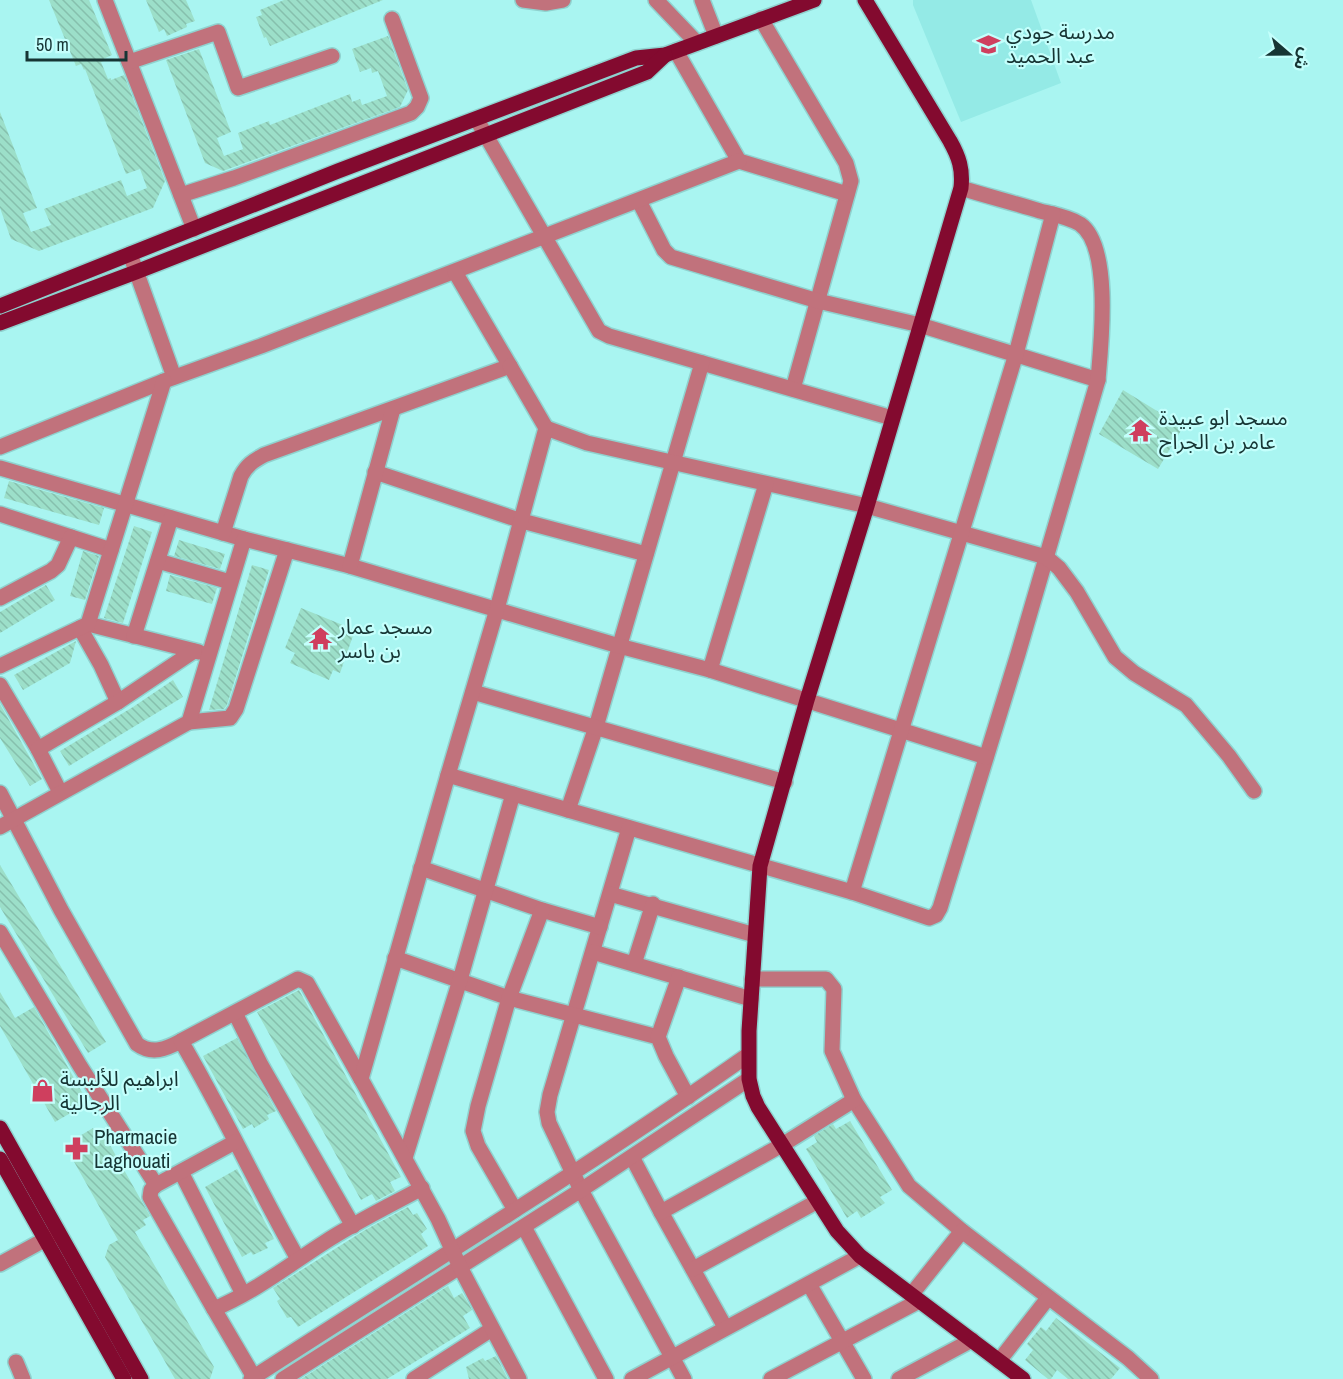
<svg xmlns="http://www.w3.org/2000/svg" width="1343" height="1379" font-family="'Archivo Narrow','Noto Sans Arabic',sans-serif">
<defs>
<pattern id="building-back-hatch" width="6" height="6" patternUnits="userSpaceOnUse" patternTransform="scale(1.5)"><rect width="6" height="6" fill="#9cdfc9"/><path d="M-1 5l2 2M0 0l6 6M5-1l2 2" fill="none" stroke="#86c0ad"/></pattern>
</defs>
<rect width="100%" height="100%" fill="#a9f5f1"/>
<polygon fill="#94eae6" points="913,0 1031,0 1061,83 961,122 913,5"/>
<g fill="url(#building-back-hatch)">
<polygon points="49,0 89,0 112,55 103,59 104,61 101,62 108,79 111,78 111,80 124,75 165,181 153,208 39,251 11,239 0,208 0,112 37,208 23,213 31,232 51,225 44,209 121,180 127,196 147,188 140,169 126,174 85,69 84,70 81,64 76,66"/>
<polygon points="146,0 186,0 195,21 186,24 187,27 167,36 164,29 159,32"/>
<polygon points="284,0 383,0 270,46 266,37 264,38 256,17 262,15 260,10"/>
<polygon points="388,36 408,90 400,107 223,171 205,163 166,60 199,49 231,132 217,138 224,156 243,149 238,133 269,121 270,125 350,94 352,102 360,99 362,105 387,96 378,71 372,73 371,68 360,72 352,49"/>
<polygon points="1123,390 1183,427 1158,469 1099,434"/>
<polygon points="9,481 104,508 99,525 4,498"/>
<polygon points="134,526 152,532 123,623 104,618"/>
<polygon points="179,540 225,554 220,569 174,556"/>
<polygon points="83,551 99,556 85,600 70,596"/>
<polygon points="252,565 269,570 227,705 224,709 209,710"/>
<polygon points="170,575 217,588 212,604 166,591"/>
<polygon points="46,585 55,600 0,633 0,612"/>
<polygon points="301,608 355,630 340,673 333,670 329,680 290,663 295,653 285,648"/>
<polygon points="76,641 70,663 23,690 14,675"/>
<polygon points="173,680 183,697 69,766 60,751 133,707"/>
<polygon points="0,704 42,779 30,786 0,738"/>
<polygon points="0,865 106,1042 88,1053 0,907"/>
<polygon points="299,990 401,1177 390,1182 395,1191 376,1201 372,1194 361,1200 257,1012"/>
<polygon points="0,992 15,1018 34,1007 88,1103 55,1122 0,1026"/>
<polygon points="237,1038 276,1111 267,1115 269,1119 254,1128 252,1124 243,1129 203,1056"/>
<polygon points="850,1121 892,1190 880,1197 885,1203 861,1218 857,1211 847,1218 806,1149 817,1142 814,1136 833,1124 836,1129"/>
<polygon points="93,1128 96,1135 102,1131 150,1216 143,1220 146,1225 135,1232 214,1367 210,1379 175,1379 105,1257 109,1245 118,1240 68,1151 73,1140"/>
<polygon points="237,1169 274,1239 265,1243 268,1248 253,1255 251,1252 242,1257 205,1187"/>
<polygon points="408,1207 413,1215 417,1213 427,1229 421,1234 428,1246 298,1327 291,1317 287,1318 277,1301 280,1299 273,1288 365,1230"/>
<polygon points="448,1286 454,1298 462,1293 469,1304 472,1310 463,1316 470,1328 387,1379 301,1379"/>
<polygon points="1056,1318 1120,1368 1111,1379 1068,1379 1057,1370 1051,1379 1048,1379 1025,1360 1033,1350 1027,1344 1041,1327 1046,1331"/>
<polygon points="496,1356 508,1379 469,1379 466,1367 483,1358 485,1361"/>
</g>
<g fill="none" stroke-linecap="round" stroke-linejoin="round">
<defs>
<g id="minor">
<polyline points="105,0 194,229"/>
<polyline points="523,0 546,3 563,0"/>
<polyline points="656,0 697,43"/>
<polyline points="702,0 716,36"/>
<polyline points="761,19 846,163 851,181 793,389"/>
<polyline points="676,51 739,161 847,194"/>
<polyline points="129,62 218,32 238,88 332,56"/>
<polyline points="477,120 599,331 609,336 892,418"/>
<polyline points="181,195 234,178 411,113 417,107 421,98 392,19"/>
<polyline points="639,201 664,250 671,257 818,301 920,325 1098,380"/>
<polyline points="130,254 174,377"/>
<path d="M702,363l-106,364 -28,83 284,82 77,26 7,-3 4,-7 78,-254 80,-274c3,-35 14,-134 -18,-156 -11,-7 -28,-10 -40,-13 -26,-8 -53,-15 -79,-23"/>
<polyline points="546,428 587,443 867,506 1046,557 1059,568 1077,592 1115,657 1134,673 1186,705 1229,756 1254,791"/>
<polyline points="0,447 164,381 261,346 739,161"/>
<polyline points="0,468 244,539 350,566 619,646 710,670 986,757"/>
<polyline points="375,472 522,521 646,554"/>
<polyline points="0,514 111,550"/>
<path d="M223,533l18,-57c6,-11 12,-15 23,-21l246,-89 -55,-94"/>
<polyline points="158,561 230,582"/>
<polyline points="350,566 393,409"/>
<polyline points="0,598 51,571 58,565 71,537"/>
<polyline points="88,624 199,652"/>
<polyline points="80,628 101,665 118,702"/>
<polyline points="134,636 171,518"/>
<polyline points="0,666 88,624 164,381"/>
<polyline points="710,670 766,484"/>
<polyline points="0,685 38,749 60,792"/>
<polyline points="473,692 785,782"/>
<polyline points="189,722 230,718 236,709 287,550"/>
<polyline points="38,749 118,702 194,651"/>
<polyline points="448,775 497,609 546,428 510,366"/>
<path d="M0,793l61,117 76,134c15,11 29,5 44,-3"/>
<polyline points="0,827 189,722 244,539"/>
<polyline points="629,828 550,1095 547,1112 549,1123 581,1190 684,1379"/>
<polyline points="421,868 542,910 600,927"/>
<polyline points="852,892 1016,354 1053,214"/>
<polyline points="610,894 755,935"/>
<polyline points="0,932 80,1066 156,1185"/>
<polyline points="593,952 751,999"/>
<polyline points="395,958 509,998 658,1037 666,1056 688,1097"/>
<polyline points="634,964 653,904"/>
<polyline points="752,979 826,979 834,989 832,1051 854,1100 909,1186 962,1231 1128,1358 1151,1379"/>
<polyline points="235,1013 261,1065 353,1226"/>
<polyline points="658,1037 679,977"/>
<polyline points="632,1157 661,1212 725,1327"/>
<polyline points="405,1158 460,980 513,794"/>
<polyline points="181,1172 243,1294"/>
<polyline points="515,1210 478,1146 473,1131 478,1106 509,998 542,910"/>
<polyline points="661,1212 782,1145 854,1100"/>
<polyline points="524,1227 606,1379"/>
<path d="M298,1259c-41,-72 -75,-147 -117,-218l117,-62 9,4 54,96"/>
<polyline points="0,1264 55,1234"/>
<polyline points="693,1269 818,1201"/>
<polyline points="809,1284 864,1379"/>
<polyline points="911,1295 962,1231"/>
<polyline points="214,1309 150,1197 151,1190 156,1185 235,1142"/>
<polyline points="999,1361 1048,1298"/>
<polyline points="16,1362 23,1379"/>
<path d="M251,1379c166,-108 335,-210 497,-324"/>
<path d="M255,1379l-41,-70c39,-16 75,-44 111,-67 31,-20 64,-36 97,-54"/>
<polyline points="283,1379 581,1190 749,1079"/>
<polyline points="414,1379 492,1329"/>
<polyline points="519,1379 460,1267 438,1219 361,1079 448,775 568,810"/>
<polyline points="632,1379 860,1256"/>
<polyline points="771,1379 919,1301"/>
<polyline points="899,1379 972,1340"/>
</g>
<g id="major">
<path d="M865,0l85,141c9,16 13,28 11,47l-94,318 -60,194 -47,166 -11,165v48l4,17 5,11 79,124 23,25 163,123"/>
<polyline points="0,306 338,171 636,58 665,55 814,0"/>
<polyline points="0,323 136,272 647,72 665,55"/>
<polyline points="0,1128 141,1379"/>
<polyline points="0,1159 124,1379"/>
</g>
</defs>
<use href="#minor" stroke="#8fd2cf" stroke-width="18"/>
<use href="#major" stroke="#8fd2cf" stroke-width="18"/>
<use href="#minor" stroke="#c1727c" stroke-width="15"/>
<use href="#major" stroke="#830a2f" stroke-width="15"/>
</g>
<defs>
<symbol id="school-bare" viewBox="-9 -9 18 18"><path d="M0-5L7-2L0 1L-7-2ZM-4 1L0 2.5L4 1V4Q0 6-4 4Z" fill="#cf3f5e" stroke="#c4fffc" stroke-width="2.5" paint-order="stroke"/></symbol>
<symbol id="temple-bare" viewBox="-9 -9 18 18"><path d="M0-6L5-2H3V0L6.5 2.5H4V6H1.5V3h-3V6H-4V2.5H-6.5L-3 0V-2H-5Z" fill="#cf3f5e" stroke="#c4fffc" stroke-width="2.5" paint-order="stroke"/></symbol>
<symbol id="shop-bare" viewBox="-9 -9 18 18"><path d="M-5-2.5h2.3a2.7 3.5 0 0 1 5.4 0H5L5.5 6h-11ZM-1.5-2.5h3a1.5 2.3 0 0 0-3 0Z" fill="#cf3f5e" stroke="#c4fffc" stroke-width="2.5" paint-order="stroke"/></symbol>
<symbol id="pharmacy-bare" viewBox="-9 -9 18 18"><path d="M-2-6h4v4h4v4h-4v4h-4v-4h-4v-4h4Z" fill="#cf3f5e" stroke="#c4fffc" stroke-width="2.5" paint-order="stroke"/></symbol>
</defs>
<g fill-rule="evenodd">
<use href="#school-bare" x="972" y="28" width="33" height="33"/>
<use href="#temple-bare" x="1124" y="414" width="33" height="33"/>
<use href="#temple-bare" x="304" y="622" width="33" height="33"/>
<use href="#shop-bare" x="26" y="1074" width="33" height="33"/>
<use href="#pharmacy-bare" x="60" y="1132" width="33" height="33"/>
</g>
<g text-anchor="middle" stroke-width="4.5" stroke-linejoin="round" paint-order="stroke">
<g font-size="21" fill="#163534" stroke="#c4fffc" text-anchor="start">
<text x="1006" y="39">مدرسة جودي<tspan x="1006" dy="24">عبد الحميد</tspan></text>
<text x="1159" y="425">مسجد ابو عبيدة<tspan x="1159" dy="24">عامر بن الجراح</tspan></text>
<text x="338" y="634">مسجد عمار<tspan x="338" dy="24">بن ياسر</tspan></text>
<text x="60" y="1086">ابراهيم للألبسة<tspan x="60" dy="24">الرجالية</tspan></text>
<text x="94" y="1144">Pharmacie<tspan x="94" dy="24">Laghouati</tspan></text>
</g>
</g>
<g transform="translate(1289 54) rotate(110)" stroke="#c4fffc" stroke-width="4.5" paint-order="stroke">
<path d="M0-4.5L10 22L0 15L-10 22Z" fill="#163534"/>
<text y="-9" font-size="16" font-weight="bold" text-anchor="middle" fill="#163534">ش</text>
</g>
<path d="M27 51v9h99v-9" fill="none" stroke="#163534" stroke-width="3"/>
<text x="36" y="51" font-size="18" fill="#163534" stroke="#c4fffc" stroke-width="4.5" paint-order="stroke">50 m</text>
</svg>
